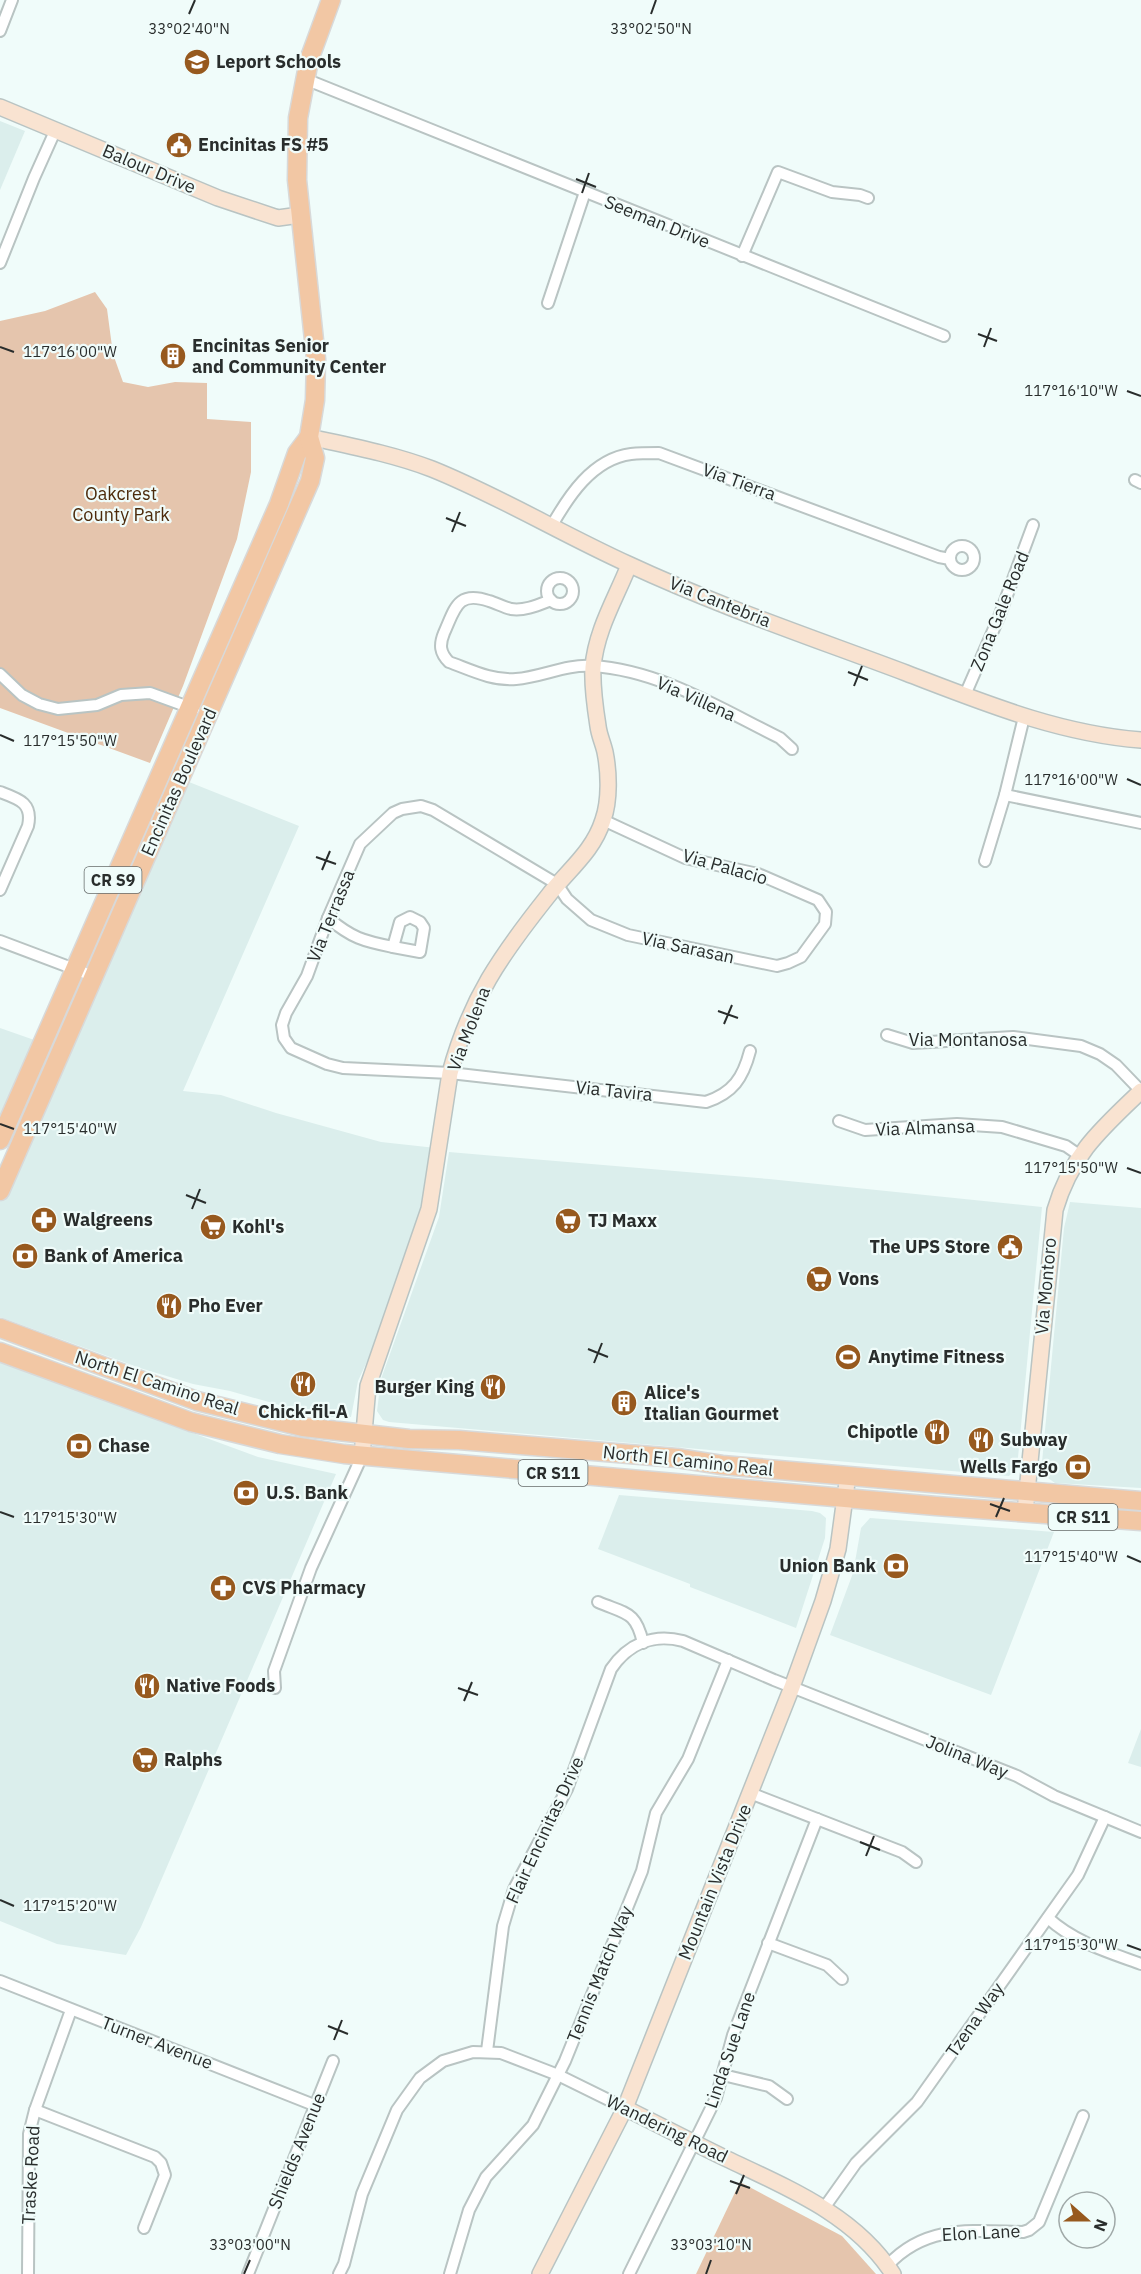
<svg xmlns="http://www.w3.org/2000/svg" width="1141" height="2274" font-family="'IBM Plex Sans',sans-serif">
<rect width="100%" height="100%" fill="#f0fcfa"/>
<g fill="#dbeeec">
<polygon points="0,121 25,131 0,190"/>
<polygon points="184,780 299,826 183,1091 221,1095 276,1113 381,1142 436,1148 422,1220 383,1327 358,1381 351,1417 321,1417 230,1391 193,1384 140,1368 0,1317 0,1202"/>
<polygon points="0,1028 40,1042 0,1134"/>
<polygon points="449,1152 769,1179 1042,1207 1017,1468 1009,1476 389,1422 383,1420 377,1411 381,1379 439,1217"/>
<polygon points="1070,1202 1141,1208 1141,1488 1055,1483 1041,1473 1064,1228"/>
<polygon points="0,1362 258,1457 336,1474 141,1927 126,1955 57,1944 0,1921"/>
<polygon points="619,1495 812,1511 820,1513 826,1518 825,1538 796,1628 690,1587 690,1584 598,1549"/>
<polygon points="870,1518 1054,1532 991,1695 830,1635 853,1573 861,1528"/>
<polygon points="1141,1729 1141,1767 1128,1763"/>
</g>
<g fill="#e5c5ad">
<polygon points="95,292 107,309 113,354 123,382 148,387 175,382 207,383 207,419 251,422 251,472 237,539 183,686 150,763 0,708 0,321 45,311"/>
<polygon points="740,2182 842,2236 876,2274 696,2274"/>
</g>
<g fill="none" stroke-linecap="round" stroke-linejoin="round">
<defs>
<g id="street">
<polyline points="0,31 12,0"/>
<polyline points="305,79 944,336"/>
<polyline points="742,256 778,172 832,192 860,195 868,198"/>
<polyline points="0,263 34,178 56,129"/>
<polyline points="548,303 585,192"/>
<polyline points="1135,480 1141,483"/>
<path d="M551,527c17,-30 41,-68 80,-73 9,-1 19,-1 28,-1l280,104 11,2"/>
<circle cx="962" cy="558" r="12"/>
<circle cx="560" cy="591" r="13"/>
<path d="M551,600c-13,5 -26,11 -40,9 -8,-2 -15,-6 -22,-8 -32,-11 -34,8 -45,32 -5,12 -4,20 5,29 22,8 43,19 67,17 26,-2 50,-15 76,-13 68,4 129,43 188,72l12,11"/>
<polyline points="0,674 22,695 39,704 58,709 97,705 121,695 150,693 194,709"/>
<polyline points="965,695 999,617 1033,525"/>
<path d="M0,792c19,7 33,11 28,34l-28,64"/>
<polyline points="1005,795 1141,823"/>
<path d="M603,820l82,38 73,16 60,26 8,12 -1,12 -24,33 -13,6 -11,3 -149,-31 -37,-15 -24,-21 -10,-15 -124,-74 -12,-4 -19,3 -9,4 -33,31 -32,74 -21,58 -21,37 -4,12 2,13 7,10 36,16 16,4 107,5 256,29c27,-9 37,-24 44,-51"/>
<polyline points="985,861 1005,795 1024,717"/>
<polygon points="410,917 420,922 424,928 420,952 393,947 400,922"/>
<path d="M328,918c24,20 35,23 65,29"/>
<polyline points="0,941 93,976"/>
<polyline points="887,1035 913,1043 1013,1037 1081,1046 1100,1054 1116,1065 1141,1091"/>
<polyline points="839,1121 865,1130 957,1124 1002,1127 1066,1146 1079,1155"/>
<path d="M598,1602c28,12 38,9 45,41"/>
<polyline points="275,1688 274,1671 311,1568 362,1456"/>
<polyline points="750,1793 902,1852 916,1862"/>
<path d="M1048,1918c26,24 60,34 93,46"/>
<polyline points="768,1943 827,1965 842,1979"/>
<polyline points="0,1981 314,2105"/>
<path d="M487,2051l16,-125 11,-37 53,-100 44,-120c17,-25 42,-36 72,-28l91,39 243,96 37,20 87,36"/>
<polyline points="723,2075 769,2086 787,2099"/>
<polyline points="35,2110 155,2157 161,2163 165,2175 144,2228"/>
<polyline points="824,2208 856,2163 917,2102 1078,1875 1105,1817"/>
<path d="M888,2265c38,-41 84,-34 135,-33l6,-2 10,-8 44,-106"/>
<polyline points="28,2274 29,2134 35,2110 71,2010"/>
<polyline points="248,2274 333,2061"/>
<polyline points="339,2274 344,2264 362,2194 397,2110 420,2078 443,2061 473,2052 501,2053 558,2075 625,2108"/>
<polyline points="450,2274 469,2210 486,2177 533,2125 565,2061 642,1871 656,1813 688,1759 728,1660"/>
<polyline points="629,2274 716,2098 733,2035 817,1819"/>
</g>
<g id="secondary">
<polyline points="0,107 218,198 278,218 300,215"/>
<path d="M309,437c41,9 84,17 123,32 67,27 130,65 196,95 90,42 185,74 278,109 76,29 153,61 235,67"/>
<path d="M362,1456l6,-70 61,-177 21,-136c20,-74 51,-118 98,-177 20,-26 45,-44 55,-76 7,-20 6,-48 2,-68 -2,-9 -6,-17 -7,-26 -3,-19 -6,-40 -5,-59 3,-37 23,-69 36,-102"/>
<path d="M1025,1512l30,-302c16,-55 46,-81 86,-119"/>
<path d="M625,2108c34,17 67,34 102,51 61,29 128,56 166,115"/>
<polyline points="540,2274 625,2108 792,1687 823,1601 838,1549 848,1475"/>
</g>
<g id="primary">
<polyline points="0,1140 279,504 297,453 309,437"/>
<polyline points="0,1191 310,481 315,458 309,437 315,400 316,359 297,180 298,118 309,60 331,0"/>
<polyline points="0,1328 197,1401 303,1427 409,1439 459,1440 677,1458 722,1465 1141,1501"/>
<polyline points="0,1352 191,1422 280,1444 344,1454 936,1506 1141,1521"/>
</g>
</defs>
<use href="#street" stroke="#b9c4c3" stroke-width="14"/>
<use href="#secondary" stroke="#b9c4c3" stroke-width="18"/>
<use href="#primary" stroke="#d8d9d9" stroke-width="21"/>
<use href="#street" stroke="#fff" stroke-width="10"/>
<use href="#secondary" stroke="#f9e3d1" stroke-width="15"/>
<use href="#primary" stroke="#f2c7a4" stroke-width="18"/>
</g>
<path fill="none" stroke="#292d2c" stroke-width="2" d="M189,14l6,-14M651,14l5,-14M576,179l20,8M582,193l7,-20M978,334l19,7M0,347l14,5M984,347l7,-19M1127,391l14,5M446,518l20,8M452,532l8,-20M848,672l20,8M854,686l8,-20M0,735l14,6M1127,779l14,6M316,857l20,7M322,870l8,-19M718,1011l20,7M724,1024l8,-19M0,1124l14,5M1127,1168l14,5M186,1195l20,8M192,1209l8,-20M588,1349l20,8M594,1363l8,-20M990,1504l20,7M0,1512l14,5M996,1517l8,-19M1127,1556l14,6M458,1688l20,7M464,1701l8,-19M860,1842l20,8M866,1856l8,-20M0,1900l14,6M1127,1945l14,5M328,2026l20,8M334,2040l8,-20M730,2181l20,7M736,2194l8,-19M244,2274l6,-14M706,2274l5,-14"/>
<defs>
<symbol id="school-disc" viewBox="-11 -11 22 22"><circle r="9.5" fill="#97591e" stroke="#f0fcfa"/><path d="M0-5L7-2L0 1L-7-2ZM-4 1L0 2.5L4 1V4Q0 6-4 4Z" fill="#fff"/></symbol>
<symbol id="civic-disc" viewBox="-11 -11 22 22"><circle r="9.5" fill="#97591e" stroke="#f0fcfa"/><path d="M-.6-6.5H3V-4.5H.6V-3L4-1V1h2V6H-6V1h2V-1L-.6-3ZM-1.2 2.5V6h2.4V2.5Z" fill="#fff"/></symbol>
<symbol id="building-disc" viewBox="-11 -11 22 22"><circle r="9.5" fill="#97591e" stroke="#f0fcfa"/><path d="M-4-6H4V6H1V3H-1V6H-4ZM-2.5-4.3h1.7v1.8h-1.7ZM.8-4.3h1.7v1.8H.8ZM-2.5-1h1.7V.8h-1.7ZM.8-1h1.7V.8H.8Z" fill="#fff"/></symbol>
<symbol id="pharmacy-disc" viewBox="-11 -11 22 22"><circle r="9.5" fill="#97591e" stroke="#f0fcfa"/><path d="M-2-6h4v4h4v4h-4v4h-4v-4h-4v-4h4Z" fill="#fff"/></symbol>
<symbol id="supermarket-disc" viewBox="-11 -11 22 22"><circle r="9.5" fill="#97591e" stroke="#f0fcfa"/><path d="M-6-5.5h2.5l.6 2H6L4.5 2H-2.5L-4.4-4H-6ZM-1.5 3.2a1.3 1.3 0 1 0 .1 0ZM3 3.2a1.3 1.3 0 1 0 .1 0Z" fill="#fff"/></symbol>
<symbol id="bank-disc" viewBox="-11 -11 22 22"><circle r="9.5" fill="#97591e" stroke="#f0fcfa"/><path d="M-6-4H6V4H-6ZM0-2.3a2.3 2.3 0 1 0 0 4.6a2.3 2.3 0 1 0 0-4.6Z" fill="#fff"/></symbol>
<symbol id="restaurant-disc" viewBox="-11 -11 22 22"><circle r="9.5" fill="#97591e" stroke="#f0fcfa"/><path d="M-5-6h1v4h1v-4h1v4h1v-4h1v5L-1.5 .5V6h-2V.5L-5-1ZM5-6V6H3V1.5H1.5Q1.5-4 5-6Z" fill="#fff"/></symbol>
<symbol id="stadium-disc" viewBox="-11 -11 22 22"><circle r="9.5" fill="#97591e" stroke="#f0fcfa"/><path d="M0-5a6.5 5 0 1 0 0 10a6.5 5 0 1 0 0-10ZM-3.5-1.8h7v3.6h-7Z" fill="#fff"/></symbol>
</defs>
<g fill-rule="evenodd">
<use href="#school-disc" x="182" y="47" width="30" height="30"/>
<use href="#civic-disc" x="164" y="130" width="30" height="30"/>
<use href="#building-disc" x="158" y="341" width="30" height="30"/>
<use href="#pharmacy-disc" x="29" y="1205" width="30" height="30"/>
<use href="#supermarket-disc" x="553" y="1206" width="30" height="30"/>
<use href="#supermarket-disc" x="198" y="1212" width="30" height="30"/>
<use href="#civic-disc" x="995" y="1232" width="30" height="30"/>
<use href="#bank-disc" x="10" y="1241" width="30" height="30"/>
<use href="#supermarket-disc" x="804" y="1264" width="30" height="30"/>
<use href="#restaurant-disc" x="154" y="1291" width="30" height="30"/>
<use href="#stadium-disc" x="833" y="1342" width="30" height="30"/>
<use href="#restaurant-disc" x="288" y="1369" width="30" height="30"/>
<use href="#restaurant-disc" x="478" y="1372" width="30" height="30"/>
<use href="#building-disc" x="609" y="1388" width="30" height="30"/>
<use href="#restaurant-disc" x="922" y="1417" width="30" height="30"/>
<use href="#restaurant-disc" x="966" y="1425" width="30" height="30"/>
<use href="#bank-disc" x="64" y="1431" width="30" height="30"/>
<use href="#bank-disc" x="1063" y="1452" width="30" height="30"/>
<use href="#bank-disc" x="231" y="1478" width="30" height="30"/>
<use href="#bank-disc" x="881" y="1551" width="30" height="30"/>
<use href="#pharmacy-disc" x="208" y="1573" width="30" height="30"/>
<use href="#restaurant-disc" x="132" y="1671" width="30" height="30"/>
<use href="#supermarket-disc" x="130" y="1745" width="30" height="30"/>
</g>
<g text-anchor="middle" stroke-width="4.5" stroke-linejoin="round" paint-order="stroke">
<g fill="#f0fcfa" stroke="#656b6a" stroke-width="1.5">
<rect x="84.5" y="867" width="57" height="26" rx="4.5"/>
<rect x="518.5" y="1460" width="69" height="26" rx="4.5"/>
<rect x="1048.5" y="1504" width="69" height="26" rx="4.5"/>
</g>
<g font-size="16" font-weight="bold" fill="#292d2c">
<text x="113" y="886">CR S9</text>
<text x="553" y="1479">CR S11</text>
<text x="1083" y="1523">CR S11</text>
</g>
<g font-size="18" font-weight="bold" fill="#292d2c" stroke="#f0fcfa" text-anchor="start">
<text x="216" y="68">Leport Schools</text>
<text x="198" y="151">Encinitas FS #5</text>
<text x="192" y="352">Encinitas Senior<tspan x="192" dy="21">and Community Center</tspan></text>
<text x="63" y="1226">Walgreens</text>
<text x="588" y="1227">TJ Maxx</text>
<text x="232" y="1233">Kohl's</text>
<text x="990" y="1253" text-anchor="end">The UPS Store</text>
<text x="44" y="1262">Bank of America</text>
<text x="838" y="1285">Vons</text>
<text x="188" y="1312">Pho Ever</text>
<text x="868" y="1363">Anytime Fitness</text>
<text x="474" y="1393" text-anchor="end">Burger King</text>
<text x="644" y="1399">Alice's<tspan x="644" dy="21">Italian Gourmet</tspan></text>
<text x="303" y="1418" text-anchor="middle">Chick-fil-A</text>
<text x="918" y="1438" text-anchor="end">Chipotle</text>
<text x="1000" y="1446">Subway</text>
<text x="98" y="1452">Chase</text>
<text x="1058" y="1473" text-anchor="end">Wells Fargo</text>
<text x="266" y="1499">U.S. Bank</text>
<text x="876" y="1572" text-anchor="end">Union Bank</text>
<text x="242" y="1594">CVS Pharmacy</text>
<text x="166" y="1692">Native Foods</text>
<text x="164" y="1766">Ralphs</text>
</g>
<g font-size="18" fill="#292d2c" stroke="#f0fcfa">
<text transform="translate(149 169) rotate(23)" y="6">Balour Drive</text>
<text transform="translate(657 222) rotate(22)" y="6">Seeman Drive</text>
<text transform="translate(739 482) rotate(20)" y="6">Via Tierra</text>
<text transform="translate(720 602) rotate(22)" y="6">Via Cantebria</text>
<text transform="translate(1000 611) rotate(-68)" y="6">Zona Gale Road</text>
<text transform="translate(696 699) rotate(24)" y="6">Via Villena</text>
<text transform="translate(179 782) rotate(-66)" y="6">Encinitas Boulevard</text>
<text transform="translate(725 867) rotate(16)" y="6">Via Palacio</text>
<text transform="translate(331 916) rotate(-68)" y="6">Via Terrassa</text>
<text transform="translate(688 948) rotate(12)" y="6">Via Sarasan</text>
<text transform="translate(469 1029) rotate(-69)" y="6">Via Molena</text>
<text x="968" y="1046">Via Montanosa</text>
<text transform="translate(614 1091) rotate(6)" y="6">Via Tavira</text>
<text transform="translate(925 1128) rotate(-2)" y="6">Via Almansa</text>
<text transform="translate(1046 1286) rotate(-85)" y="6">Via Montoro</text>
<text transform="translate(157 1383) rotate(18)" y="6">North El Camino Real</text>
<text transform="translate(688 1461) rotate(6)" y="6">North El Camino Real</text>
<text transform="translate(967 1757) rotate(22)" y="6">Jolina Way</text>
<text transform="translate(545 1830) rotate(-65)" y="6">Flair Encinitas Drive</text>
<text transform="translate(715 1882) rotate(-68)" y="6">Mountain Vista Drive</text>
<text transform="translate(600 1974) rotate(-68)" y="6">Tennis Match Way</text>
<text transform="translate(975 2020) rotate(-55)" y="6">Tzena Way</text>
<text transform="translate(157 2043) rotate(21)" y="6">Turner Avenue</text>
<text transform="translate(730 2050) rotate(-71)" y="6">Linda Sue Lane</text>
<text transform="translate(667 2129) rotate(26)" y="6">Wandering Road</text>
<text transform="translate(297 2151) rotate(-68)" y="6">Shields Avenue</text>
<text transform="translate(31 2175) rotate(-87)" y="6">Traske Road</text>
<text transform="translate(981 2233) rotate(-3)" y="6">Elon Lane</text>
</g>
<g font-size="18" fill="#4c2b0b" stroke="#f0fcfa">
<text x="121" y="500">Oakcrest<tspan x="121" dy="21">County Park</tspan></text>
</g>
</g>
<g font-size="15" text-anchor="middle" fill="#292d2c" stroke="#f0fcfa" stroke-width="4.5" stroke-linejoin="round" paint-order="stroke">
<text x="189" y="34">33°02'40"N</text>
<text x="651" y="34">33°02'50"N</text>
<text x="70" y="357">117°16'00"W</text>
<text x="1071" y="396">117°16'10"W</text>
<text x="70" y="746">117°15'50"W</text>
<text x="1071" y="785">117°16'00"W</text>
<text x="70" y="1134">117°15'40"W</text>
<text x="1071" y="1173">117°15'50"W</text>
<text x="70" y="1523">117°15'30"W</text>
<text x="1071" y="1562">117°15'40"W</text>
<text x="70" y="1911">117°15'20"W</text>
<text x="1071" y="1950">117°15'30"W</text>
<text x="250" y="2250">33°03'00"N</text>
<text x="711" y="2250">33°03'10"N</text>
</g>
<g transform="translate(1087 2220) rotate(111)"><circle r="28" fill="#f0fcfa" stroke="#a0a9a8" stroke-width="1.5"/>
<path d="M0-4.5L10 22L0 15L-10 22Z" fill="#97591e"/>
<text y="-9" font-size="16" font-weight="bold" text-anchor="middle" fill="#292d2c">N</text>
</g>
</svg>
